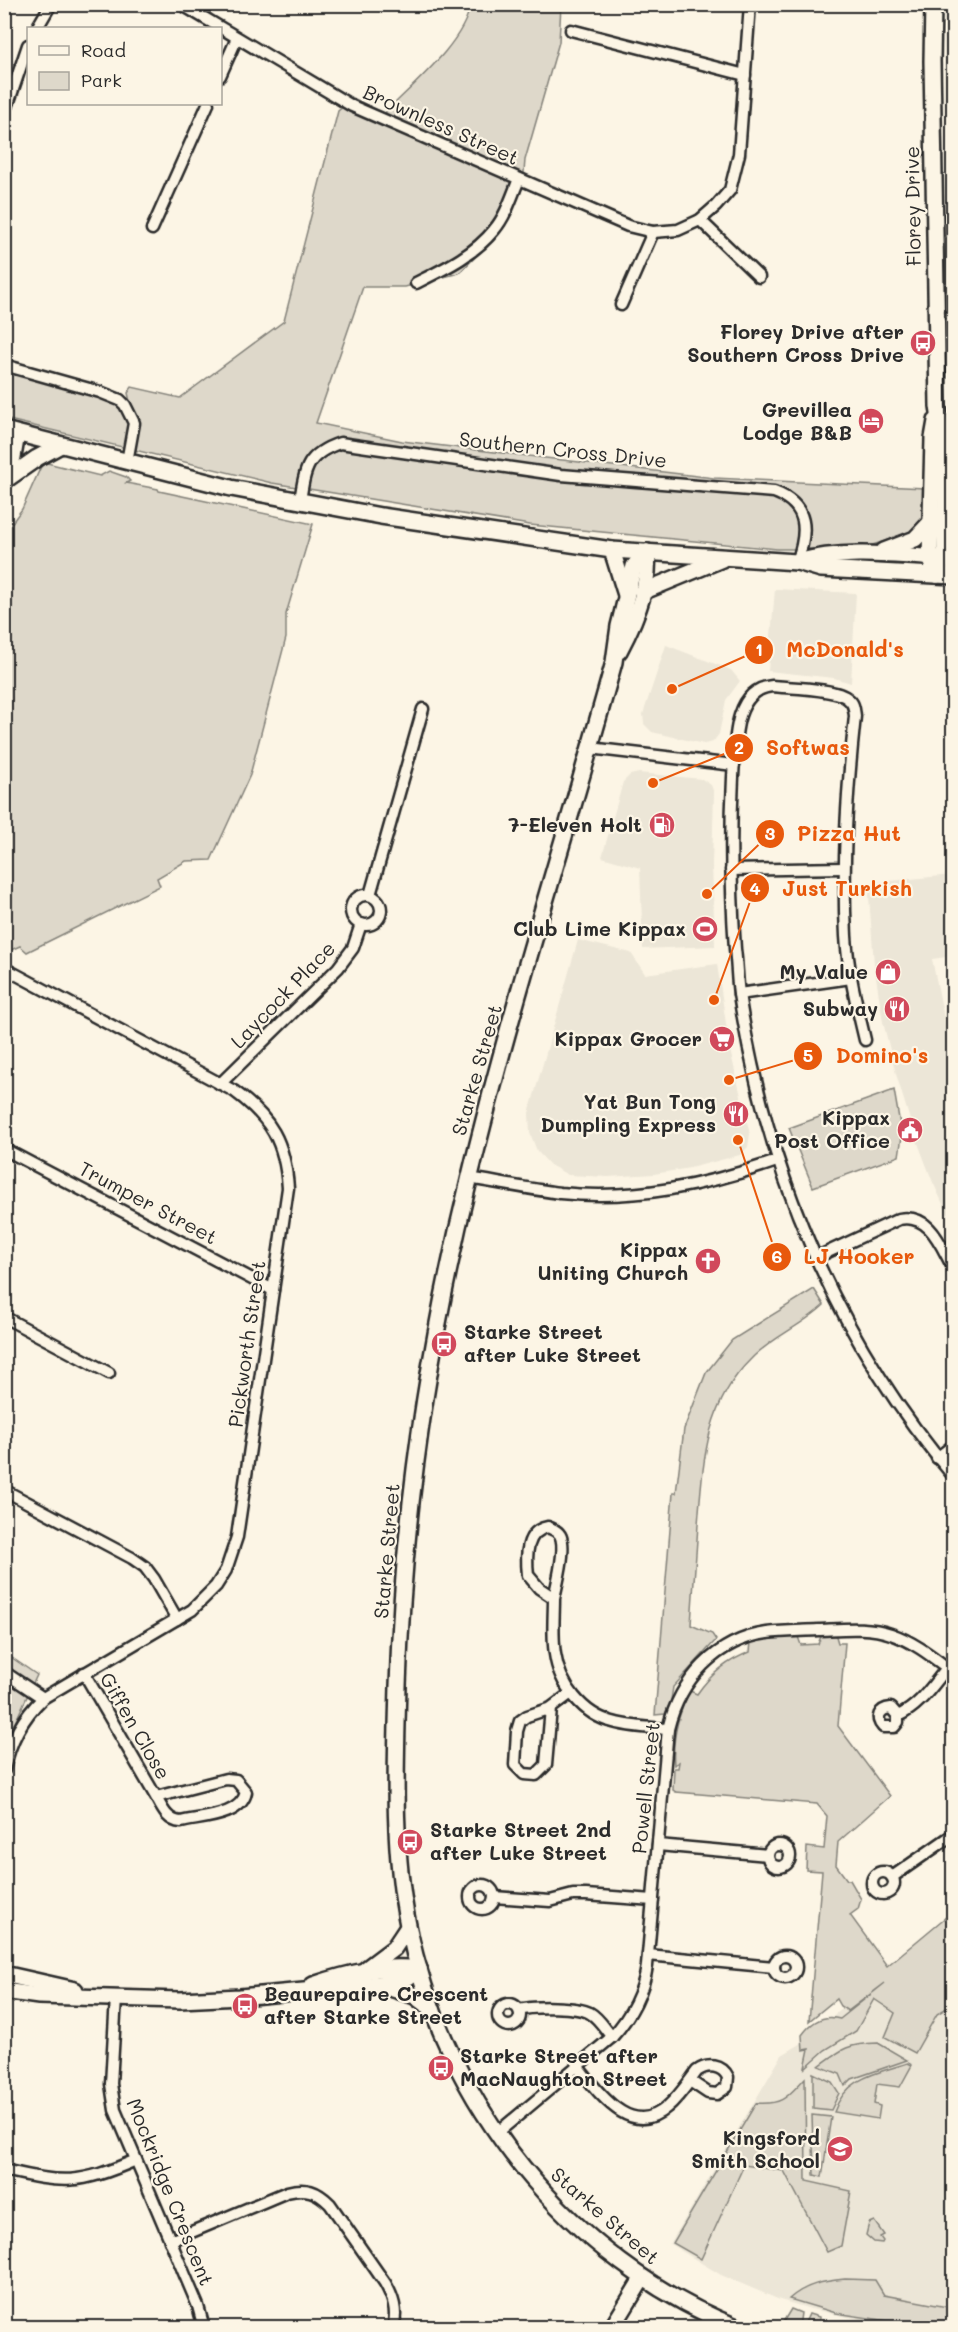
<svg xmlns="http://www.w3.org/2000/svg" width="958" height="2332" font-family="Mali,sans-serif">
<rect width="100%" height="100%" fill="#fcf5e5"/>
<filter id="ink" filterUnits="userSpaceOnUse"><feTurbulence type="fractalNoise" baseFrequency=".0167" numOctaves="2"/><feDisplacementMap in="SourceGraphic" scale="12" xChannelSelector="R" yChannelSelector="G"/><feConvolveMatrix kernelMatrix="1 2 1 2 8 2 1 2 1" color-interpolation-filters="sRGB"/></filter>
<g filter="url(#ink)">
<g fill="#ece6d7">
<polygon points="775,589 856,593 851,683 834,678 768,671"/>
<polygon points="666,645 731,670 740,681 726,700 719,734 713,742 704,744 652,732 644,724 643,714"/>
<polygon points="639,773 702,779 711,785 714,793 712,865 715,946 643,949 640,868 602,857 623,782 630,775"/>
<polygon points="952,875 953,956 932,959 947,1033 953,1032 953,1226 932,1180 913,1130 896,1074 883,1022 874,964 868,883"/>
<polygon points="578,940 631,953 645,974 717,964 730,1050 750,1134 748,1147 740,1155 690,1168 654,1174 608,1177 568,1175 550,1165 537,1151 530,1133 529,1113"/>
<polygon points="953,1917 953,2327 907,2326 875,2323 811,2309 780,2300 721,2275 670,2244 782,2055 809,2039 836,2013"/>
</g>
<g fill="#ded8ca" stroke="#84827a" stroke-width="1.5">
<polygon points="953,4 953,410 951,317 943,304 951,169 949,13 950,5"/>
<path d="M470,5h91l-2,37 -34,118 -2,24 -27,53 -37,36 -54,14h-42l-47,136 86,18 312,37 211,10 -1,30 -17,16 -47,15h-83l-247,-24 -258,-42 -267,-64v-54l120,40 9,15 -6,-27 4,-6 48,11 104,-77 54,-210 15,-13 31,16c26,-27 81,-72 86,-109z"/>
<polygon points="43,462 100,476 109,471 126,477 130,481 126,483 158,489 159,491 313,524 286,614 286,638 250,775 211,860 186,861 157,878 160,886 27,952 20,946 11,950 5,947 5,532 22,509"/>
<polygon points="894,1090 902,1136 899,1156 813,1187 789,1128"/>
<path d="M814,1289l10,16c-22,21 -52,32 -73,54 -46,45 -48,105 -53,165 -2,34 -5,67 -7,101l21,9 4,6 -43,47 -2,13 -6,14 -10,1 18,-222h3l8,-64 22,-56 26,-33z"/>
<path d="M835,1633l3,10h7l-7,83 52,70 -52,46 -2,23 11,15h3l11,19 -3,10 -8,6 37,51 66,-55v97l-3,-2 -13,8 -22,39 -30,-16 10,-24 -21,-14 -18,32 -31,19 -20,18 4,-19 -6,1 -1,-15c10,-14 22,-21 38,-16l45,-36 -37,28 -8,-5 -4,-7 -27,22 13,-150 -16,-1 1,-23 17,2 3,-33 -10,-12 -141,-12 -3,-2 1,-22h4l1,-6 -5,3c-2,-26 4,-51 16,-74l7,3c13,-19 31,-34 53,-42l1,-10 17,-5 29,-3 4,11 17,-1 4,-10z"/>
<polygon points="5,1653 37,1675 5,1744"/>
<path d="M878,2043l29,17 -55,19 -7,7 -5,-12 -21,-8c24,-18 29,-22 59,-23z"/>
<path d="M908,2063l4,2 -12,22 -23,-3 -3,20 6,2 -2,13 -44,-7c12,-35 43,-39 74,-49z"/>
<polygon points="813,2073 832,2082 839,2093 831,2110 813,2108"/>
<path d="M805,2078l1,103 45,10 -10,55 -14,6 -43,-81 -40,-6 -43,94 -28,-16 83,-140c27,2 31,-6 49,-25z"/>
<polygon points="812,2115 831,2117 822,2177 814,2175"/>
<polygon points="874,2221 884,2235 880,2237 883,2241 882,2243 874,2242 866,2235 869,2223"/>
<path d="M845,2279l30,1 9,15 69,13v17l-45,-1 -72,-11 -47,-14c17,-15 35,-18 56,-20z"/>
<polygon points="791,2309 801,2313 799,2327 780,2327"/>
<polygon points="809,2314 819,2317 819,2327 803,2327"/>
</g>
<g fill="none" stroke-linecap="round" stroke-linejoin="round">
<defs>
<g id="street">
<polyline points="181,4 352,106 628,226 653,232 678,230 700,220 716,206 730,190 739,154 750,4"/>
<polyline points="37,28 51,4"/>
<polyline points="571,30 745,75"/>
<polyline points="220,76 237,38"/>
<polyline points="4,116 28,45"/>
<polyline points="700,220 759,277"/>
<polyline points="152,229 208,104"/>
<path d="M416,283c28,-14 58,-28 78,-53 12,-14 18,-34 25,-51"/>
<polyline points="621,305 653,232"/>
<polyline points="4,365 100,392 120,400 125,405 134,423 127,462"/>
<path d="M300,501c5,-33 7,-47 40,-58l221,32 213,17c35,13 34,39 23,70"/>
<polyline points="590,748 734,765"/>
<polyline points="731,870 844,868"/>
<circle cx="366" cy="910" r="15"/>
<polyline points="370,895 423,709"/>
<path d="M4,968l230,123c37,27 51,51 54,97l-51,349 -11,33 -10,16 -24,24 -149,88c-21,20 -33,43 -39,72"/>
<polyline points="739,994 851,978"/>
<path d="M865,1040c-8,-34 -17,-68 -19,-104 -4,-73 1,-146 9,-220 -1,-7 -1,-13 -7,-17 -11,-11 -60,-11 -76,-13 -40,4 -37,61 -39,91 -3,57 -2,115 2,172 2,15 2,31 4,45 27,177 98,346 215,483"/>
<polyline points="220,1084 338,968 353,948 361,924"/>
<polyline points="4,1149 273,1290"/>
<path d="M469,1178c30,5 61,11 91,15 75,8 147,-8 217,-32"/>
<path d="M815,1258l84,-39c32,-6 42,28 55,50"/>
<polyline points="4,1317 109,1373"/>
<polyline points="937,1458 954,1445"/>
<polyline points="4,1490 132,1558 145,1567 154,1579 177,1619"/>
<path d="M554,1598c3,-14 13,-51 6,-63 -3,-5 -8,-6 -12,-8 -23,4 -22,29 -20,48l11,13 15,10c0,18 -2,38 1,56 4,30 28,61 58,68 18,5 37,6 55,7"/>
<polyline points="4,1672 43,1698"/>
<path d="M84,1673l72,124 70,-18 10,1 10,12c-5,25 -45,25 -65,30 -14,-1 -19,-14 -25,-25"/>
<polyline points="551,1708 546,1765 536,1775 524,1774 515,1765 517,1731 520,1721 527,1716 551,1708 571,1693"/>
<path d="M898,1716l-7,-8c-12,1 -16,10 -8,19h11l4,-5v-6c22,-10 34,-30 49,-48"/>
<polyline points="658,1845 768,1855"/>
<circle cx="779" cy="1856" r="11"/>
<circle cx="883" cy="1883" r="11"/>
<polyline points="892,1877 954,1834"/>
<circle cx="482" cy="1897" r="12"/>
<polyline points="494,1897 550,1901 573,1895 586,1895 653,1900"/>
<polyline points="648,1955 774,1967"/>
<circle cx="785" cy="1967" r="11"/>
<polyline points="116,1998 111,2084 115,2110 198,2306 204,2328"/>
<circle cx="509" cy="2015" r="11"/>
<path d="M519,2010c14,-4 58,-4 71,3 9,5 15,16 22,24"/>
<path d="M577,2066c21,25 53,74 90,41 12,-10 21,-24 30,-36 11,-8 25,-6 31,6l-1,10 -10,7 -9,-1 -18,-12"/>
<path d="M497,2133l115,-96c19,-21 31,-43 35,-71l21,-237c12,-49 48,-89 99,-96 17,-2 34,-2 51,-3 25,-1 50,-4 73,4 24,8 43,24 63,39"/>
<path d="M4,2170c60,14 74,15 132,-10"/>
<path d="M170,2241l117,-49c19,-5 30,-1 43,12l55,79c8,14 13,28 8,45"/>
</g>
<g id="secondary">
<polyline points="933,4 932,61 938,406 946,464 945,558 937,575"/>
<polyline points="936,421 933,438 930,558 937,575"/>
<polyline points="4,430 231,488 381,516 612,550 797,562 821,569 954,576"/>
<polyline points="4,481 37,458 61,445"/>
<polyline points="4,481 13,457 17,434"/>
<polyline points="612,550 626,595"/>
<polyline points="884,551 915,539 931,522"/>
<path d="M647,552l-13,14 -15,60 -5,36c-47,171 -102,341 -144,514 -41,166 -67,338 -72,510 -2,79 -6,161 10,239 35,176 162,337 331,403"/>
<path d="M797,562c47,-13 95,-7 143,-4"/>
<polyline points="642,592 722,559"/>
<path d="M619,651c15,-28 32,-67 28,-99"/>
<polyline points="366,1969 394,1948 408,1927"/>
<polyline points="4,1974 75,1990"/>
<path d="M313,1985c33,-11 71,-21 106,-16"/>
<polyline points="381,1985 415,1996 432,2009"/>
<polyline points="4,1991 39,1996 180,2000 240,1997 378,1984 407,1978 419,1969"/>
<polyline points="612,2328 642,2279"/>
</g>
</defs>
<use href="#street" stroke="#2b2b2b" stroke-width="15"/>
<use href="#secondary" stroke="#2b2b2b" stroke-width="20"/>
<use href="#street" stroke="#fcf5e5" stroke-width="10"/>
<use href="#secondary" stroke="#fcf5e5" stroke-width="15"/>
</g>
</g>
<defs>
<symbol id="bus-disc" viewBox="-11 -11 22 22"><circle r="9.5" fill="#d1495b" stroke="#fcf5e5"/><path d="M-5-6H5V4H4V6H2V4H-2V6H-4V4H-5ZM-3.5-4V0h7V-4ZM-3.5 1.2v1.5H-2V1.2ZM2 1.2v1.5H3.5V1.2Z" fill="#fff"/></symbol>
<symbol id="hotel-disc" viewBox="-11 -11 22 22"><circle r="9.5" fill="#d1495b" stroke="#fcf5e5"/><path d="M-6-4.5h1.5V1H6V5H4.5V3h-9V5H-6ZM-4 0a1.8 1.8 0 1 1 3.6 0ZM.5 0V-2.5h3Q6-2.5 6 0Z" fill="#fff"/></symbol>
<symbol id="fuel-disc" viewBox="-11 -11 22 22"><circle r="9.5" fill="#d1495b" stroke="#fcf5e5"/><path d="M-5.5-6h7V0h2V4h1.3V-2.5L3-4.5l.8-.8L6-3V5H2.5V1h-1V6h-7ZM-4.2-4.7v3.2H.2V-4.7Z" fill="#fff"/></symbol>
<symbol id="stadium-disc" viewBox="-11 -11 22 22"><circle r="9.5" fill="#d1495b" stroke="#fcf5e5"/><path d="M0-5a6.5 5 0 1 0 0 10a6.5 5 0 1 0 0-10ZM-3.5-1.8h7v3.6h-7Z" fill="#fff"/></symbol>
<symbol id="shop-disc" viewBox="-11 -11 22 22"><circle r="9.5" fill="#d1495b" stroke="#fcf5e5"/><path d="M-5-2.5h2.3a2.7 3.5 0 0 1 5.4 0H5L5.5 6h-11ZM-1.5-2.5h3a1.5 2.3 0 0 0-3 0Z" fill="#fff"/></symbol>
<symbol id="restaurant-disc" viewBox="-11 -11 22 22"><circle r="9.5" fill="#d1495b" stroke="#fcf5e5"/><path d="M-5-6h1v4h1v-4h1v4h1v-4h1v5L-1.5 .5V6h-2V.5L-5-1ZM5-6V6H3V1.5H1.5Q1.5-4 5-6Z" fill="#fff"/></symbol>
<symbol id="supermarket-disc" viewBox="-11 -11 22 22"><circle r="9.5" fill="#d1495b" stroke="#fcf5e5"/><path d="M-6-5.5h2.5l.6 2H6L4.5 2H-2.5L-4.4-4H-6ZM-1.5 3.2a1.3 1.3 0 1 0 .1 0ZM3 3.2a1.3 1.3 0 1 0 .1 0Z" fill="#fff"/></symbol>
<symbol id="civic-disc" viewBox="-11 -11 22 22"><circle r="9.5" fill="#d1495b" stroke="#fcf5e5"/><path d="M-.6-6.5H3V-4.5H.6V-3L4-1V1h2V6H-6V1h2V-1L-.6-3ZM-1.2 2.5V6h2.4V2.5Z" fill="#fff"/></symbol>
<symbol id="church-disc" viewBox="-11 -11 22 22"><circle r="9.5" fill="#d1495b" stroke="#fcf5e5"/><path d="M-1.2-6h2.4v3.5h3.3v2.4h-3.3V6h-2.4V-.1h-3.3v-2.4h3.3Z" fill="#fff"/></symbol>
<symbol id="school-disc" viewBox="-11 -11 22 22"><circle r="9.5" fill="#d1495b" stroke="#fcf5e5"/><path d="M0-5L7-2L0 1L-7-2ZM-4 1L0 2.5L4 1V4Q0 6-4 4Z" fill="#fff"/></symbol>
</defs>
<g fill-rule="evenodd">
<use href="#bus-disc" x="908" y="328" width="30" height="30"/>
<use href="#hotel-disc" x="856" y="406" width="30" height="30"/>
<use href="#fuel-disc" x="647" y="810" width="30" height="30"/>
<use href="#stadium-disc" x="690" y="914" width="30" height="30"/>
<use href="#shop-disc" x="873" y="957" width="30" height="30"/>
<use href="#restaurant-disc" x="882" y="994" width="30" height="30"/>
<use href="#supermarket-disc" x="707" y="1024" width="30" height="30"/>
<use href="#restaurant-disc" x="721" y="1099" width="30" height="30"/>
<use href="#civic-disc" x="895" y="1115" width="30" height="30"/>
<use href="#church-disc" x="693" y="1246" width="30" height="30"/>
<use href="#bus-disc" x="429" y="1329" width="30" height="30"/>
<use href="#bus-disc" x="395" y="1827" width="30" height="30"/>
<use href="#bus-disc" x="230" y="1991" width="30" height="30"/>
<use href="#bus-disc" x="426" y="2053" width="30" height="30"/>
<use href="#school-disc" x="825" y="2134" width="30" height="30"/>
</g>
<g text-anchor="middle" stroke-width="4.5" stroke-linejoin="round" paint-order="stroke">
<g font-size="20" fill="#2b2b2b" stroke="#fcf5e5">
<text transform="translate(441 125) rotate(24)" y="7">Brownless Street</text>
<text transform="translate(913 206) rotate(-91)" y="7">Florey Drive</text>
<text transform="translate(563 450) rotate(6)" y="7">Southern Cross Drive</text>
<text transform="translate(283 995) rotate(-46)" y="7">Laycock Place</text>
<text transform="translate(477 1070) rotate(-74)" y="7">Starke Street</text>
<text transform="translate(148 1203) rotate(28)" y="7">Trumper Street</text>
<text transform="translate(247 1344) rotate(-82)" y="7">Pickworth Street</text>
<text transform="translate(387 1551) rotate(-85)" y="7">Starke Street</text>
<text transform="translate(135 1726) rotate(60)" y="7">Giffen Close</text>
<text transform="translate(646 1788) rotate(-84)" y="7">Powell Street</text>
<text transform="translate(170 2192) rotate(68)" y="7">Mockridge Crescent</text>
<text transform="translate(605 2216) rotate(41)" y="7">Starke Street</text>
</g>
<g font-size="20" font-weight="bold" fill="#2b2b2b" stroke="#fcf5e5" text-anchor="end">
<text x="904" y="339">Florey Drive after<tspan x="904" dy="23">Southern Cross Drive</tspan></text>
<text x="852" y="417">Grevillea<tspan x="852" dy="23">Lodge B&amp;B</tspan></text>
<text x="642" y="832">7-Eleven Holt</text>
<text x="686" y="936">Club Lime Kippax</text>
<text x="868" y="979">My Value</text>
<text x="878" y="1016">Subway</text>
<text x="702" y="1046">Kippax Grocer</text>
<text x="716" y="1109">Yat Bun Tong<tspan x="716" dy="23">Dumpling Express</tspan></text>
<text x="890" y="1125">Kippax<tspan x="890" dy="23">Post Office</tspan></text>
<text x="688" y="1257">Kippax<tspan x="688" dy="23">Uniting Church</tspan></text>
<text x="464" y="1339" text-anchor="start">Starke Street<tspan x="464" dy="23">after Luke Street</tspan></text>
<text x="430" y="1837" text-anchor="start">Starke Street 2nd<tspan x="430" dy="23">after Luke Street</tspan></text>
<text x="264" y="2001" text-anchor="start">Beaurepaire Crescent<tspan x="264" dy="23">after Starke Street</tspan></text>
<text x="460" y="2063" text-anchor="start">Starke Street after<tspan x="460" dy="23">MacNaughton Street</tspan></text>
<text x="820" y="2145">Kingsford<tspan x="820" dy="23">Smith School</tspan></text>
</g>
</g>
<path fill="none" stroke="#e8590c" stroke-width="2" d="M672 689L759 650M653 783L739 748M707 894L770 834M714 1000L755 888M729 1080L808 1056M738 1140L777 1257"/>
<g fill="#e8590c" stroke="#fcf5e5" stroke-width="2">
<circle cx="672" cy="689" r="6"/>
<circle cx="653" cy="783" r="6"/>
<circle cx="707" cy="894" r="6"/>
<circle cx="714" cy="1000" r="6"/>
<circle cx="729" cy="1080" r="6"/>
<circle cx="738" cy="1140" r="6"/>
<circle cx="759" cy="650" r="15"/>
<circle cx="739" cy="748" r="15"/>
<circle cx="770" cy="834" r="15"/>
<circle cx="755" cy="888" r="15"/>
<circle cx="808" cy="1056" r="15"/>
<circle cx="777" cy="1257" r="15"/>
</g>
<g font-size="18" text-anchor="middle" font-weight="bold" fill="#fff">
<text x="759" y="656">1</text>
<text x="739" y="754">2</text>
<text x="770" y="840">3</text>
<text x="755" y="895">4</text>
<text x="808" y="1062">5</text>
<text x="777" y="1263">6</text>
</g>
<g font-size="21" text-anchor="middle" font-weight="bold" fill="#e8590c" stroke="#fcf5e5" stroke-width="4.5" stroke-linejoin="round" paint-order="stroke">
<text x="845" y="657">McDonald's</text>
<text x="808" y="755">Softwas</text>
<text x="849" y="841">Pizza Hut</text>
<text x="847" y="896">Just Turkish</text>
<text x="882" y="1063">Domino's</text>
<text x="859" y="1264">LJ Hooker</text>
</g>
<rect width="958" height="2332" fill="none" stroke="#fcf5e5" stroke-width="24"/>
<rect x="12" y="12" width="934" height="2308" fill="none" stroke="#2b2b2b" stroke-width="2" filter="url(#ink)"/>
<rect x="27" y="27" width="195" height="78" fill="#fcf5e5" stroke="#a8a49b" stroke-width="1.5"/>
<rect x="39" y="46" width="30" height="9" fill="#fcf5e5" stroke="#a8a49b" stroke-width="1.5"/>
<text x="81" y="57" font-size="18" fill="#2b2b2b">Road</text>
<rect x="39" y="72" width="30" height="18" fill="#ded8ca" stroke="#a8a49b" stroke-width="1.5"/>
<text x="81" y="87" font-size="18" fill="#2b2b2b">Park</text>
</svg>
